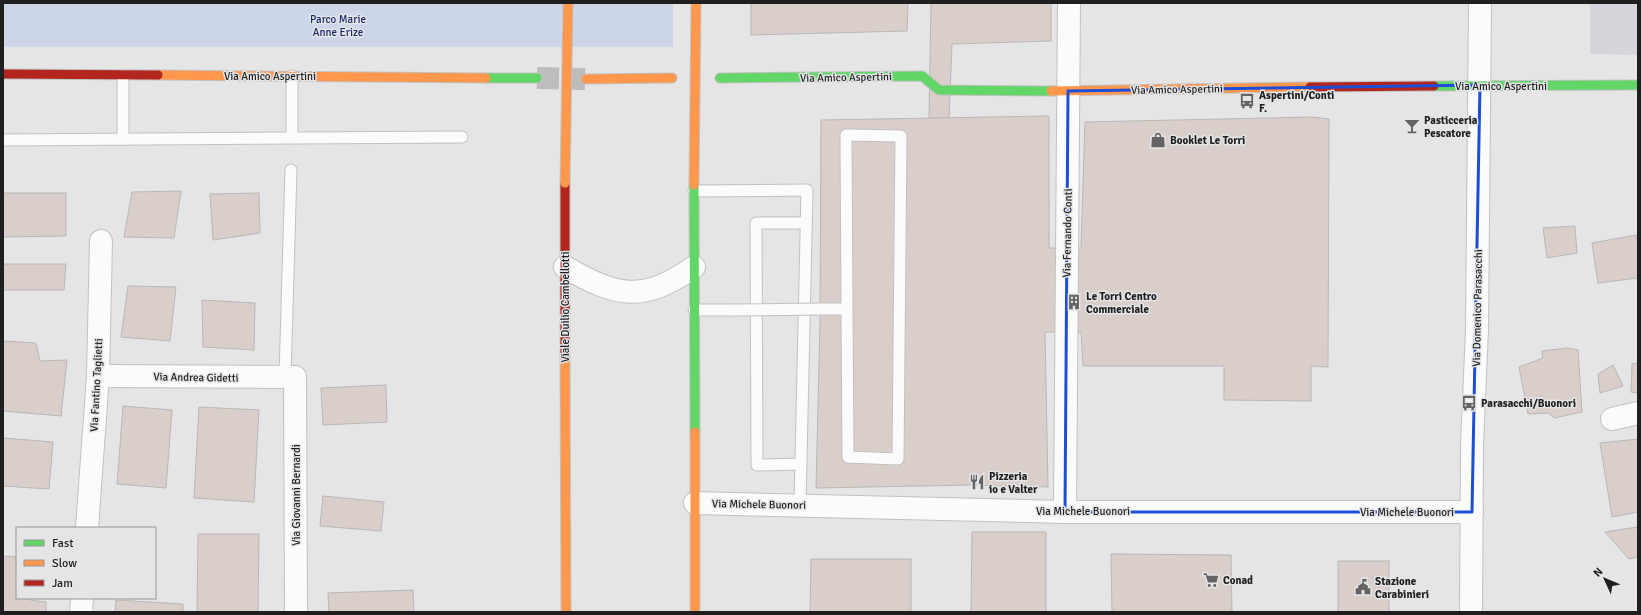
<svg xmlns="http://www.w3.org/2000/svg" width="1641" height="615" font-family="Signika,sans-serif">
<rect width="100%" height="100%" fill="#e5e5e6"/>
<polygon fill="#d4d6db" points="1590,3 1638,3 1638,55 1590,54"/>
<rect fill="#cdd6e8" x="3" y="3" width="670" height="44"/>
<g fill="#d9ceca" stroke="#b8b7b8">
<polygon points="751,3 908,3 907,31 751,35"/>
<polygon points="931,3 1051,3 1051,41 952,44 949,118 929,118"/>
<polygon points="1049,116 1049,248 1081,248 1085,122 1312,117 1329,119 1328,367 1311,366 1311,401 1224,400 1224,366 1083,366 1081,332 1045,332 1048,487 971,485 816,488 820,322 821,120"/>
<polygon points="181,191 174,238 124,237 132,192"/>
<polygon points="3,193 66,193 66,236 3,237"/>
<polygon points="259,193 260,233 213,240 210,194"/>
<polygon points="1575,226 1577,253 1547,258 1543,228"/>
<polygon points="1636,235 1638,246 1638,278 1598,283 1592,243"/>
<polygon points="3,264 66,264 64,290 3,290"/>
<polygon points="128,286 176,287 170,341 121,337"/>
<polygon points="202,300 255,303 254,350 203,347"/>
<polygon points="3,341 36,343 40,361 67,360 61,416 3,411"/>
<polygon points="1567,348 1578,350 1582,412 1554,418 1549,413 1528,414 1519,367 1543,358 1542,351"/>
<polygon points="1638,363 1638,393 1631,392 1632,364"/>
<polygon points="1613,365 1623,386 1600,393 1598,374"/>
<polygon points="386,385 387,422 323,425 321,388"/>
<polygon points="123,406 172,410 166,488 117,484"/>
<polygon points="199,407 259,410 254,502 194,498"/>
<polygon points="3,438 53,442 49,489 3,486"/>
<polygon points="1638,439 1638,512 1612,517 1600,443"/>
<polygon points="323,496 384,502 381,531 320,526"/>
<polygon points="1638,527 1638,557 1629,559 1605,532"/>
<polygon points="972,532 1046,532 1046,612 971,612"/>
<polygon points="198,534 259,534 258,612 197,612"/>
<polygon points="1111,554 1231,555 1232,612 1112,612"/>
<polygon points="3,556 17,557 17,598 30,598 30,600 46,602 46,612 3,612"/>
<polygon points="811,559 911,559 911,612 810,612"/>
<rect x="1338" y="561" width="51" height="51"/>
<polygon points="413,590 414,612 329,612 328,593"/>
<polygon points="116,600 183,604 183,612 115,612"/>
</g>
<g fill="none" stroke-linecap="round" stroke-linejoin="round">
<polyline stroke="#bdbdbe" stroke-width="22" stroke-dasharray="22 11" stroke-linecap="butt" points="537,78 585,79"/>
<defs>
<g id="lane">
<polyline points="123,75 123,139"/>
<polyline points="292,76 292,137"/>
<polyline points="3,140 462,137"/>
<polyline points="694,191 807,190 800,505"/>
<polyline points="821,309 847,309 848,457 898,459 901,136 846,135 847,309"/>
<polyline points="694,310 734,310"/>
<polyline points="285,377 291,170"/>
<polyline points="801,464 757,465 756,223 806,223"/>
</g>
<g id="street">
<path d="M565,267c52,30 77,36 129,0"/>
<polyline points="98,376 295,377 296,612"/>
<polyline points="1612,419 1638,413"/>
<polyline points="695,503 1065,512 1472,512"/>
<polyline points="1065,512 1069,3"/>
<polyline points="87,528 98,376 101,241"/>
<polyline points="81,612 82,598"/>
<polyline points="1471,612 1472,445 1477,330 1480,3"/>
</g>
<g id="fast">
<polyline points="486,78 537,78"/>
<polyline points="720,78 922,76 939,90 1051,91"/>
<polyline points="1434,86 1638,85"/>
<polyline points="694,185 695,432"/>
</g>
<g id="slow">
<polyline points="158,75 486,78"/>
<polyline points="586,79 672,78"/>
<polyline points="1051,91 1310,87"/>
<polyline points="565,357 566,612"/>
<polyline points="695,432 695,612"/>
</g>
<g id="jam">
<polyline points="3,74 158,75"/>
<polyline points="1310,87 1434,86"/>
<polyline points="565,183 565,357"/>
</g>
</defs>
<use href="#lane" stroke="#c1c1c2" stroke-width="13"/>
<use href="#street" stroke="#c1c1c2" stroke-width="24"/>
<use href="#fast" stroke="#c1c1c2" stroke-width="11"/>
<use href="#slow" stroke="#c1c1c2" stroke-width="11"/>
<use href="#jam" stroke="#c1c1c2" stroke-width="11"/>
<use href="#lane" stroke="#fbfbfb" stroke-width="11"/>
<use href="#street" stroke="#fbfbfb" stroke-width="22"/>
<use href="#fast" stroke="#63d668" stroke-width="9"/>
<use href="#slow" stroke="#ff974d" stroke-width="9"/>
<use href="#jam" stroke="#b3261e" stroke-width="9"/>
<defs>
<polyline id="lane-bridge" points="734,310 821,309"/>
<g id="slow-bridge">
<polyline points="565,183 568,3"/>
<polyline points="694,185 696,3"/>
</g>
</defs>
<use href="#lane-bridge" stroke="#c1c1c2" stroke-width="13" stroke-linecap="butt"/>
<use href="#slow-bridge" stroke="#c1c1c2" stroke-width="11" stroke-linecap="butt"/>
<use href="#lane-bridge" stroke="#fbfbfb" stroke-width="11"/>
<use href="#slow-bridge" stroke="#ff974d" stroke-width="9"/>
</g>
<path fill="none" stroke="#1d4ed8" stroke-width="3" stroke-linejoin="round" d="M1480,85l-8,427h-407l3,-421z"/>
<defs>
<symbol id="bus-bare" viewBox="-9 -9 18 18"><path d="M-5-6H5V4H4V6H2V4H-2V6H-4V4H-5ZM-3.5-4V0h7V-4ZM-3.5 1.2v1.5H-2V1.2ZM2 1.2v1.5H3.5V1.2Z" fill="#646465" stroke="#e4e5e7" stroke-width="2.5" paint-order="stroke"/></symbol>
<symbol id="bar-bare" viewBox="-9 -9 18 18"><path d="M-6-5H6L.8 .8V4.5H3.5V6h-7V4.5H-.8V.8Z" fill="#646465" stroke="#e4e5e7" stroke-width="2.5" paint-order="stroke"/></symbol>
<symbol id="shop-bare" viewBox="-9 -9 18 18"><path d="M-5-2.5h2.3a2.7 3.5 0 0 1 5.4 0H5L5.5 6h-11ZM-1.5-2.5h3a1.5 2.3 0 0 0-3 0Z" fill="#646465" stroke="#e4e5e7" stroke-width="2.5" paint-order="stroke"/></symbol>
<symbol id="building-bare" viewBox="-9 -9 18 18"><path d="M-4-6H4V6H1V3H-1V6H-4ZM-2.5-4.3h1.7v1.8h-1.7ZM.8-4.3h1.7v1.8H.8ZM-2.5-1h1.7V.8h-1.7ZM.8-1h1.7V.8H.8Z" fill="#646465" stroke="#e4e5e7" stroke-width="2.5" paint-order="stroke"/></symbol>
<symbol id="restaurant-bare" viewBox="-9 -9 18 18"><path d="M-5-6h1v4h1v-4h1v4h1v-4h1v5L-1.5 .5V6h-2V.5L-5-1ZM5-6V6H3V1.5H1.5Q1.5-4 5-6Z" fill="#646465" stroke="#e4e5e7" stroke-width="2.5" paint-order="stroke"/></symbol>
<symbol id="supermarket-bare" viewBox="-9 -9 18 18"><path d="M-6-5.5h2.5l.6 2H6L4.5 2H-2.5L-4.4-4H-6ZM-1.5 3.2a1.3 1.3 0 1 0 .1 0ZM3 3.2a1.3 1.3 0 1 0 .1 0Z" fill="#646465" stroke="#e4e5e7" stroke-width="2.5" paint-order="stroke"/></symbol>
<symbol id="civic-bare" viewBox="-9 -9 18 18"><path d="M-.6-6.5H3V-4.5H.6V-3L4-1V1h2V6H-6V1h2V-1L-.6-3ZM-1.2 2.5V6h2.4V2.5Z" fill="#646465" stroke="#e4e5e7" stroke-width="2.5" paint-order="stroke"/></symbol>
</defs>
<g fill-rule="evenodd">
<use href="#bus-bare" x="1236" y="90" width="22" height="22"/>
<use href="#bar-bare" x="1401" y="115" width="22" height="22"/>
<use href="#shop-bare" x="1147" y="129" width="22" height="22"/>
<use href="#building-bare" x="1063" y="291" width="22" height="22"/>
<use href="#bus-bare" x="1458" y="392" width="22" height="22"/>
<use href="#restaurant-bare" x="966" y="471" width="22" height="22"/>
<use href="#supermarket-bare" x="1200" y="569" width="22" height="22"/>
<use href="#civic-bare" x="1352" y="576" width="22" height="22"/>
</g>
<g text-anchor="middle" stroke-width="3" stroke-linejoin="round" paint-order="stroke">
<g font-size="11" fill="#152b64" stroke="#e4e5e7">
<text x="338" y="23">Parco Marie<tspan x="338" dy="13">Anne Erize</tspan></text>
</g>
<g font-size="11" fill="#1f1f20" stroke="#e4e5e7">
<text x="270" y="80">Via Amico Aspertini</text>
<text transform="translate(846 77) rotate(-1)" y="4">Via Amico Aspertini</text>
<text x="1501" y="90">Via Amico Aspertini</text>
<text transform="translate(1177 89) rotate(-1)" y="4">Via Amico Aspertini</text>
<text transform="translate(1067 233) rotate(-89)" y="4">Via Fernando Conti</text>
<text transform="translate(565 307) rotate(-90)" y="4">Viale Duilio Cambellotti</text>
<text transform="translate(1477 308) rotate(-89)" y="4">Via Domenico Parasacchi</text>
<text transform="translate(196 377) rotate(1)" y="4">Via Andrea Gidetti</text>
<text transform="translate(96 385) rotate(-87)" y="4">Via Fantino Taglietti</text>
<text transform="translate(296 495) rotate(-90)" y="4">Via Giovanni Bernardi</text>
<text transform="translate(759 504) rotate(1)" y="4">Via Michele Buonori</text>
<text x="1083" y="515">Via Michele Buonori</text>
<text x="1407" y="516">Via Michele Buonori</text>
</g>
<g font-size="11" font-weight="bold" fill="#1f1f20" stroke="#e4e5e7" text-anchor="start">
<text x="1259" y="99">Aspertini/Conti<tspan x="1259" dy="13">F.</tspan></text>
<text x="1424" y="124">Pasticceria<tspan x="1424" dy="13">Pescatore</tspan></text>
<text x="1170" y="144">Booklet Le Torri</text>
<text x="1086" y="300">Le Torri Centro<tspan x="1086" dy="13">Commerciale</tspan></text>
<text x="1481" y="407">Parasacchi/Buonori</text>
<text x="989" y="480">Pizzeria<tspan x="989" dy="13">io e Valter</tspan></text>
<text x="1223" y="584">Conad</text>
<text x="1375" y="585">Stazione<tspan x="1375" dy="13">Carabinieri</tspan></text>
</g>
</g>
<rect width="1641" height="615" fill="none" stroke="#1f1f20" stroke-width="8"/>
<rect x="16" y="527" width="140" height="72" fill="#e4e5e7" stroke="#959697"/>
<rect x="24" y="540" width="20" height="6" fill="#63d668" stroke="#959697"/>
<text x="52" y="547" font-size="12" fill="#1f1f20">Fast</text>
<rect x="24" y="560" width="20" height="6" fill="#ff974d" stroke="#959697"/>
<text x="52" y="567" font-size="12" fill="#1f1f20">Slow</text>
<rect x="24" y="580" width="20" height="6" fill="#b3261e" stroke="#959697"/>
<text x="52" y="587" font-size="12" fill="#1f1f20">Jam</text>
<g transform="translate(1605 579) rotate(314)" stroke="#e4e5e7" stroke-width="3" paint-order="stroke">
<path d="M0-3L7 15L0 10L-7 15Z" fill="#1f1f20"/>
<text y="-6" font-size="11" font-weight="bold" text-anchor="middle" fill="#1f1f20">N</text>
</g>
</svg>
